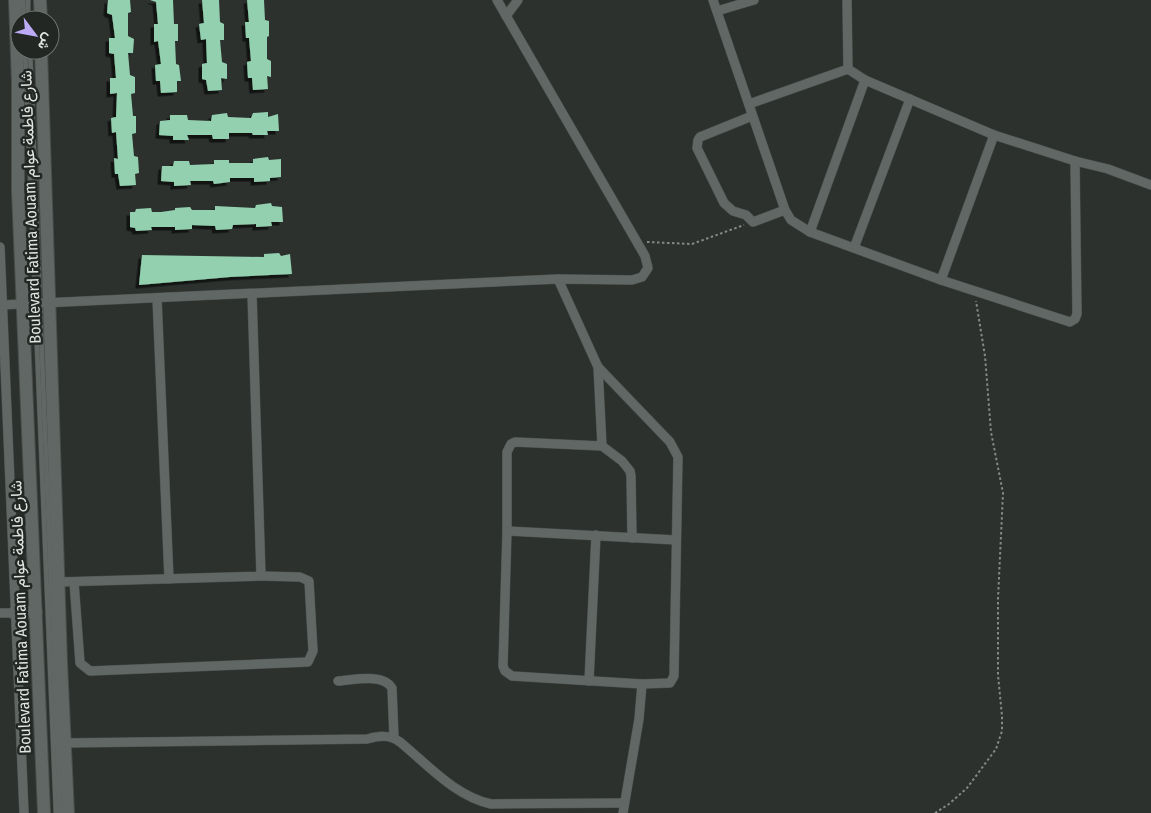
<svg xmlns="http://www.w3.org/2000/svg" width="1151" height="813" font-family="'Fira Sans Condensed',Vazirmatn,sans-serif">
<defs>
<filter id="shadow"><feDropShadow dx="-3.5" dy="3.5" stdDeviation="0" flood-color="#0009"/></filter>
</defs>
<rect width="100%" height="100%" fill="#2c312e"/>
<g fill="#93d0af" filter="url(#shadow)">
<polygon points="108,0 130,0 131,12 128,13 128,36 134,39 133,53 128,53 130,75 135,77 135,93 131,94 133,116 136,116 136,133 132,134 134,156 138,157 139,173 135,174 136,185 120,186 118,174 115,174 114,158 118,159 116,132 112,133 111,118 116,117 117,93 110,94 110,78 116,78 114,54 109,53 109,38 115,38 112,15 107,13"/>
<polygon points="150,0 173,0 174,24 178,24 178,41 175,41 176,64 179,65 181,81 177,81 177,92 161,93 160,81 156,81 155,65 161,64 158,41 154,42 154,24 158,24 156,2"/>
<polygon points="202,0 219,0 220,22 224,24 224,40 220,40 222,62 227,64 227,79 221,78 222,90 208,91 206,80 202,79 202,64 207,63 206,39 201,40 199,24 204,23"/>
<polygon points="247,0 264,0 265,20 269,21 269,36 267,37 267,59 271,61 271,77 267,76 268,89 253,90 252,78 248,78 247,62 251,61 249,38 246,38 245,22 249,22"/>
<polygon points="268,112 268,117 278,114 279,131 267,131 268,135 253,135 252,133 229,133 229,139 213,139 212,135 187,135 189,140 173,140 173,136 159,135 160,121 170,120 170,115 187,115 188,120 211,121 212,115 227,113 228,117 251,118 253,113"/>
<polygon points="268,157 269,160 281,159 281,177 270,178 270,181 254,182 254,178 230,178 230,182 214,184 213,181 190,181 191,185 174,186 174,182 161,181 162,166 173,166 174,161 189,161 190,165 214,164 214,160 229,160 229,163 253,163 253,159"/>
<polygon points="271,203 272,206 282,207 283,222 271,222 272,226 256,227 256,224 233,225 232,229 216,230 215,226 192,225 192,229 175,230 175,227 151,227 152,230 136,231 135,228 130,227 130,212 135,212 136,209 151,208 152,212 161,212 175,210 175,208 190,207 192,210 215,210 215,206 255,208 256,205"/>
<polygon points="279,253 281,256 290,254 292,274 230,277 139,285 142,255 264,257 264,254"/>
</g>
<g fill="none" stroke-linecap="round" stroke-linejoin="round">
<defs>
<g id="service">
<polyline points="23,0 24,20"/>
<polyline points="28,0 28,20"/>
<polyline points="25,50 56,813"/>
<polyline points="30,50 60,813"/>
</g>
<g id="minor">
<polyline points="713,0 785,210 791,220 810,232 941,280 1070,322 1075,319 1077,314 1075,161"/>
<polyline points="847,0 848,69"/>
<polyline points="717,11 754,0"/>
<polyline points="506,16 518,0"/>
<polyline points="848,69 865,80 994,135 1075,161 1108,169 1151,185"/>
<polyline points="749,104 848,69"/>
<polyline points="752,116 700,137 698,140 697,148 724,203 733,211 746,215 753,222 785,210"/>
<polyline points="810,232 865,80"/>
<polyline points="0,247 24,813"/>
<polyline points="854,248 910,99"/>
<polyline points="558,279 598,367 602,446"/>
<polyline points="941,280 994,135"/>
<polyline points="157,298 169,579"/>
<polyline points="0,305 558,279 632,280 642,277 648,268 645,256 497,0"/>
<polyline points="598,367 670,442 678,457 674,676 670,683 642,684 512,676 505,671 503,666 507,531 507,452 511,444 515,442 602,446 622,461 630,471 631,476 632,538"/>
<polyline points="507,531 676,540"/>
<polyline points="59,582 261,576 252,294"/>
<polyline points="74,582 80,663 90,671 308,662 313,651 309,581 300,577 261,576"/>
<polyline points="0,613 14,613"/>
<path d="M338,681c16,-1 45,-8 54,7l2,50"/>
<polyline points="589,681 596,535"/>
<path d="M65,743l302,-4c12,-3 22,-5 33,3 28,23 55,54 91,62l133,-1"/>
<polyline points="623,813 639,719 642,684"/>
</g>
<g id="secondary">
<polyline points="15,0 18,83 18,192 44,813"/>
<polyline points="40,0 41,20"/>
<polyline points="41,50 61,663 68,813"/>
<polyline points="14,613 36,612"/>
</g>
</defs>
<use href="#service" stroke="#494e4b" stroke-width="5.5"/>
<use href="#minor" stroke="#494e4b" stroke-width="10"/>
<use href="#secondary" stroke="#494e4b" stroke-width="14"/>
<g stroke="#858987" stroke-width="2" stroke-dasharray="2.5 2.5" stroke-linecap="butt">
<polyline points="647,242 692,244 744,225"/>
<polyline points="935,813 949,804 967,788 996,749 1002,731 1002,716 998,675 998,599 1003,493 991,432 985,356 976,301"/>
</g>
<use href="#service" stroke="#616764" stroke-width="4.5"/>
<use href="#minor" stroke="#616764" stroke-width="9"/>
<use href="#secondary" stroke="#616764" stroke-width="12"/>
</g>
<g text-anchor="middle" stroke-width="5" stroke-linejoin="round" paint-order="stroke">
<g font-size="16" fill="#e0e4e2" stroke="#222724">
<text transform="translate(30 207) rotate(-92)" y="6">Boulevard Fatima Aouam شارع فاطمة عوام</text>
<text transform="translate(20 617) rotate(-92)" y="6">Boulevard Fatima Aouam شارع فاطمة عوام</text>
</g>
</g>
<g transform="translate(35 35) rotate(122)"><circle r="24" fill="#222724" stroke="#6e7370"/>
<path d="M0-4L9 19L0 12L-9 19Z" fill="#bcaaf6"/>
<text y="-8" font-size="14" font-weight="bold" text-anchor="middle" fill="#e0e4e2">ش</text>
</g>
</svg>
